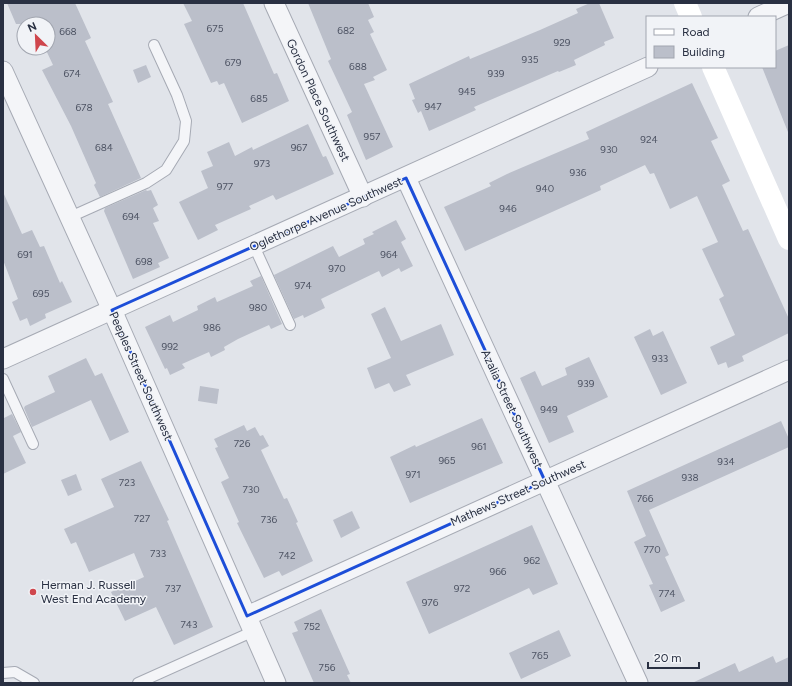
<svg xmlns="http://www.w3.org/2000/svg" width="792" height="686" font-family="Figtree,sans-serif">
<rect width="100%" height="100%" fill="#e1e4ea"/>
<g fill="#bbbfca">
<polygon points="7,3 75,3 91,38 85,41 113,102 108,104 141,178 100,197 94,185 96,183 71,126 42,70 53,65 45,48 48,48 48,24 16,24"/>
<polygon points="183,3 243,3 274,74 277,73 289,101 242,123 224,83 219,85 217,81 211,83 184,24 192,21"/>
<polygon points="308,3 368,3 374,17 368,20 374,32 370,34 387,70 373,77 375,80 364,84 393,147 366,160 347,115 352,112 328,61 331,59"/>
<polygon points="590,3 599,3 614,38 604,42 605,45 574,60 576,65 559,72 558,71 474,107 476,110 429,131 421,111 418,113 412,100 415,99 409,84 469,56 470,59 540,30 578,13 576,9"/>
<polygon points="789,45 789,132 788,132 762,67 775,67 775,51"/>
<polygon points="146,65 151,77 138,83 133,70"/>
<polygon points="692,83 718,138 711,141 730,181 722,185 743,231 748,229 789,319 789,333 742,356 744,361 728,368 726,362 718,365 710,347 735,335 719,299 724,296 702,249 718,242 697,196 670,209 654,173 650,174 645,165 600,186 601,190 465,251 444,207 491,186 489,183 507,174 589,139 586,132"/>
<polygon points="308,124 323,157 326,156 334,174 276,200 273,195 249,206 251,209 215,225 218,230 198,240 179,202 208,188 201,171 213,166 207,152 229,142 235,156 252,147 253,150"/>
<polygon points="146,190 147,191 151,190 158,205 153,208 159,221 153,223 169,258 158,263 160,267 133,279 104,211 105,208"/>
<polygon points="3,192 22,234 32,230 40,247 44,246 60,283 62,281 72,302 45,314 46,318 30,326 27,318 20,321 12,302 18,299 3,260"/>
<polygon points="396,220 406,239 401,242 413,266 401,272 399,268 382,277 379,271 323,298 321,299 325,308 304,318 303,315 294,319 274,275 333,246 339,257 365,244 363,239 374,234 372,232"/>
<polygon points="261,276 282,324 271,329 269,325 238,339 224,347 225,350 211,357 209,352 182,364 185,368 170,375 167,368 165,369 145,327 170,315 173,322 198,310 197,306 215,297 217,302 253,286 250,281"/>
<polygon points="385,307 401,341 441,324 454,355 406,375 411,385 394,392 389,383 375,389 367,368 391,358 371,314"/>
<polygon points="650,329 653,336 663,331 687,383 661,395 634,337"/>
<polygon points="589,357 608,397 567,416 574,432 549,443 520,378 535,371 542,386 567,375 565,368"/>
<polygon points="86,358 95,376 102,373 129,432 110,441 91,400 32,427 24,408 25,406 55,392 48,376"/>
<polygon points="200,386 219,389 217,404 198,401"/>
<polygon points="12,414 21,432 13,436 26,463 3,474 3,415 4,418"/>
<polygon points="482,418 503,463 410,503 390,457 415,445 416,447"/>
<polygon points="781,421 789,439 789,447 649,510 669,555 665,557 685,601 661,612 649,585 653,584 634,542 646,536 627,491"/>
<polygon points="244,425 247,431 255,427 260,436 263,435 269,446 261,450 284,499 287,498 298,522 296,523 313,561 282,576 279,571 264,578 237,523 239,522 221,482 229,478 215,448 218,447 214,439"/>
<polygon points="141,461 169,520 167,521 213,627 174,645 156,607 125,621 111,592 144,577 134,553 89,572 76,542 71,544 64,529 114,507 101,479"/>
<polygon points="76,474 82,490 68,496 61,480"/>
<polygon points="352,511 360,528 341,538 333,520"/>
<polygon points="532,525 558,584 533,595 529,588 429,634 406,582"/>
<polygon points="321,609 350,674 347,675 351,683 314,683 292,633 298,631 294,622"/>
<polygon points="559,630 571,656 521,679 509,653"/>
<polygon points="773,656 776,663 789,657 789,683 692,683 735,663 739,672"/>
</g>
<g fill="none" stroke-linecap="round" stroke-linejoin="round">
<defs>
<g id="lane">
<polyline points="70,217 146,183 166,170 184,141 186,121 177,95 154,45"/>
<polyline points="254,246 290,325"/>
<polyline points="3,379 33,444"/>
<polyline points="3,673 15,672 34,683"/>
<polyline points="138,683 254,631"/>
</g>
<g id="street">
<polyline points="274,3 363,197"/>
<polyline points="758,17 789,3"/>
<polyline points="3,71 112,310 276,683"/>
<polyline points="406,178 638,683"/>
<polyline points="3,359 648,67"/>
<polyline points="247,616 789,370"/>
</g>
</defs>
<use href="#lane" stroke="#a6aab4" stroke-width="12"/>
<use href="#street" stroke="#a6aab4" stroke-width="21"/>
<use href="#lane" stroke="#f4f5f8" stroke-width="10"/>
<use href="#street" stroke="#f4f5f8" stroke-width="19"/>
<g stroke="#fff" stroke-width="22">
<polyline points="685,3 691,17"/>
<polyline points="713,67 789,239"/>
</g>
</g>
<path fill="none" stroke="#1d4ed8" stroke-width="3" stroke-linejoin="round" d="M406,178l139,303 -298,135 -135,-306z"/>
<circle fill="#cf464d" stroke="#f1f3f7" stroke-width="1.5" cx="33" cy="592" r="4"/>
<g text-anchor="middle" stroke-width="3" stroke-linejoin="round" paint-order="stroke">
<g font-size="10" fill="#4e5464">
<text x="215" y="32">675</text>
<text x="346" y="34">682</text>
<text x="68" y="35">668</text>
<text x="562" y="46">929</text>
<text x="530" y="63">935</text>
<text x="233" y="66">679</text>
<text x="358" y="70">688</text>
<text x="72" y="77">674</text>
<text x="496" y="77">939</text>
<text x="467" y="95">945</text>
<text x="259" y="102">685</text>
<text x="433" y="110">947</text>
<text x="84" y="111">678</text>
<text x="372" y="140">957</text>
<text x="649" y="143">924</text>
<text x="104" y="151">684</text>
<text x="299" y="151">967</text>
<text x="609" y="153">930</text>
<text x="262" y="167">973</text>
<text x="578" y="176">936</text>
<text x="225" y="190">977</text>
<text x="545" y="192">940</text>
<text x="508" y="212">946</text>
<text x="131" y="220">694</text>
<text x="25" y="258">691</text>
<text x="389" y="258">964</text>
<text x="144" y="265">698</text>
<text x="337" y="272">970</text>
<text x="303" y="289">974</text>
<text x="41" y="297">695</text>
<text x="258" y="311">980</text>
<text x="212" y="331">986</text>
<text x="170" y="350">992</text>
<text x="660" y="362">933</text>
<text x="586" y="387">939</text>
<text x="549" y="413">949</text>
<text x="242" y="447">726</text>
<text x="479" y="450">961</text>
<text x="447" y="464">965</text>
<text x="726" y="465">934</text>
<text x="413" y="478">971</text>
<text x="690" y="481">938</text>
<text x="127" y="486">723</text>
<text x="251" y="493">730</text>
<text x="645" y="502">766</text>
<text x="142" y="522">727</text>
<text x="269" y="523">736</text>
<text x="652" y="553">770</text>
<text x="158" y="557">733</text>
<text x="287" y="559">742</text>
<text x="532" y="564">962</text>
<text x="498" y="575">966</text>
<text x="173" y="592">737</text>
<text x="462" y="592">972</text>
<text x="667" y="597">774</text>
<text x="430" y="606">976</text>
<text x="189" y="628">743</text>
<text x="312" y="630">752</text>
<text x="540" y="659">765</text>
<text x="327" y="671">756</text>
</g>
<g font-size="12" fill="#293042" stroke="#f1f3f7">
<text transform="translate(318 100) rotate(65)" y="4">Gordon Place Southwest</text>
<text transform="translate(326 214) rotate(-24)" y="4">Oglethorpe Avenue Southwest</text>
<text transform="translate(141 376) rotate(66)" y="4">Peeples Street Southwest</text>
<text transform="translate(512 409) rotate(65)" y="4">Azalia Street Southwest</text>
<text transform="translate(518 493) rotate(-24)" y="4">Mathews Street Southwest</text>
</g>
<g font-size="12" fill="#293042" stroke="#f1f3f7" text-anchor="start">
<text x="41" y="589">Herman J. Russell<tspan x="41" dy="14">West End Academy</tspan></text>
</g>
</g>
<rect width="792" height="686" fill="none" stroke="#293042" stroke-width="8"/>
<rect x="646" y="16" width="130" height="52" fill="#f1f3f7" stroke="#a1a5af"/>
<rect x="654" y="29" width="20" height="6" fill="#ffffff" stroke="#a1a5af"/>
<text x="682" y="36" font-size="12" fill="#293042">Road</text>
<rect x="654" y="46" width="20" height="12" fill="#bbbfca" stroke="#a1a5af"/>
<text x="682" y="56" font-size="12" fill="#293042">Building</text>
<g transform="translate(36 36) rotate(336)"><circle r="19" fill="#f1f3f7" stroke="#a1a5af"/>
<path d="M0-3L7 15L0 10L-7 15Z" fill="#cf464d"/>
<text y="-6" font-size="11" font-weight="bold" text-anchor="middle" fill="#293042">N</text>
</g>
<path d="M648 662v6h51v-6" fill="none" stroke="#293042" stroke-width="2"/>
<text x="654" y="662" font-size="12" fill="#293042" stroke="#f1f3f7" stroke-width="3" paint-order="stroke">20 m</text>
</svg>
